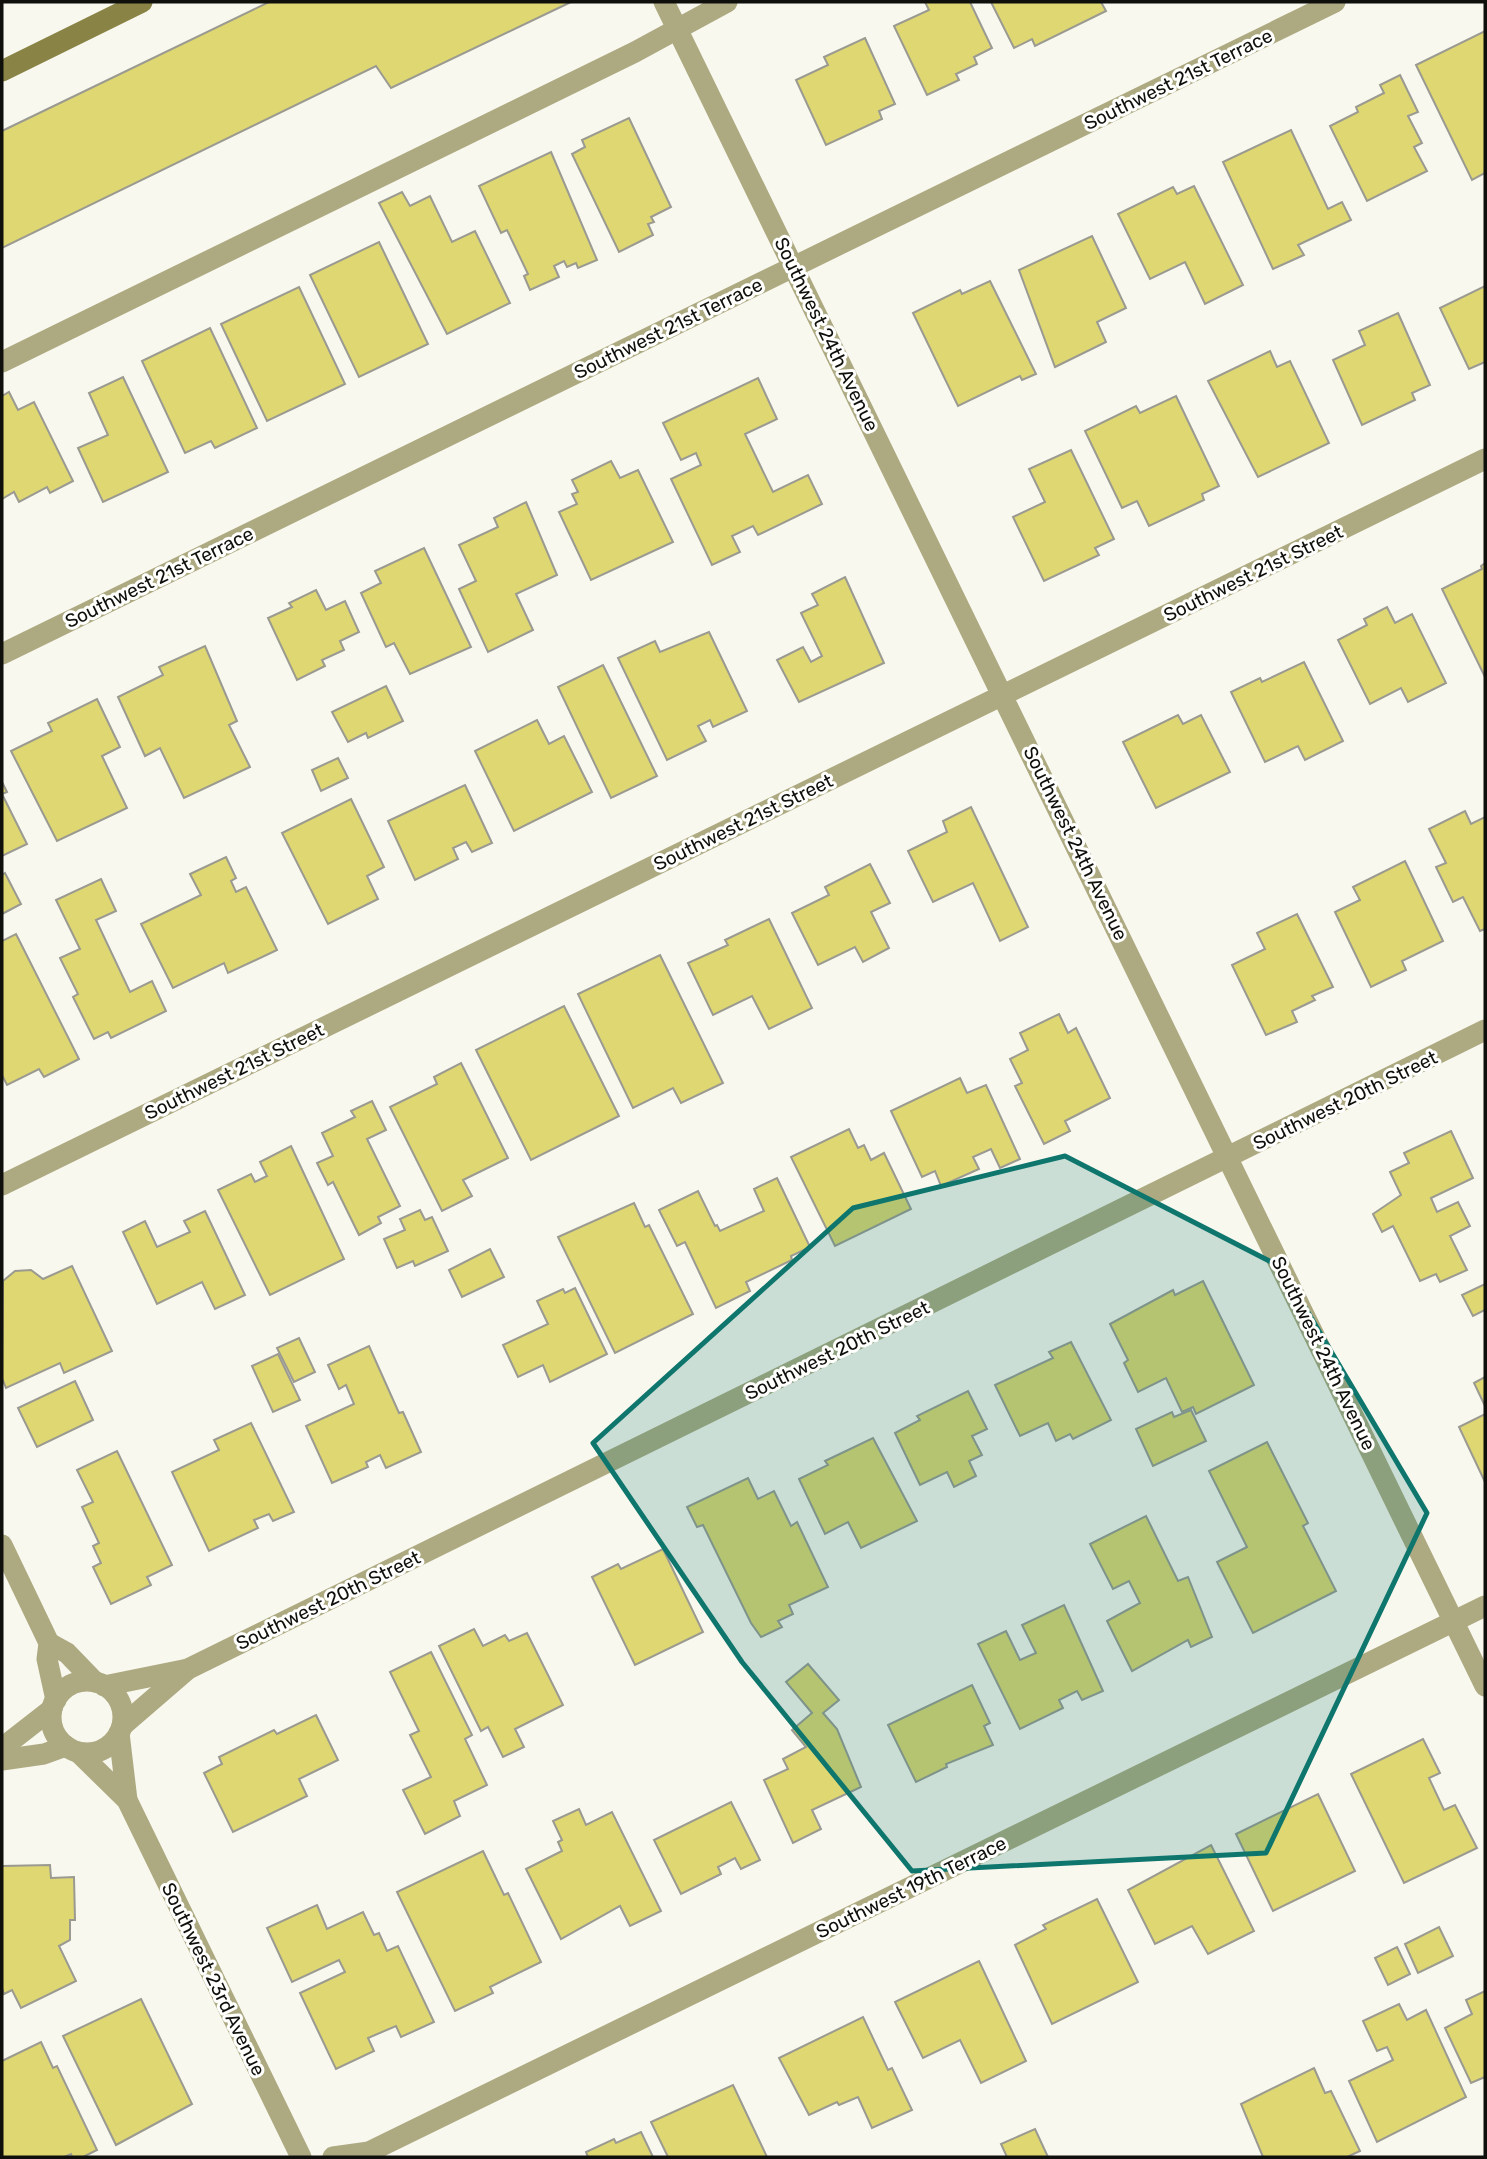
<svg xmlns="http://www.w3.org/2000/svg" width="1487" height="2159" font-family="Rubik,sans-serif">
<rect width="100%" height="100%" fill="#f9f8ef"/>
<g fill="#dfd772" stroke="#9a9a91" stroke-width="2">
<polygon points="269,2 571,2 391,88 376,66 2,248 2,131"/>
<polygon points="925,2 970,2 992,48 974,57 977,64 956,74 959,80 927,95 894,26 929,10"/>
<polygon points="991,2 1101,2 1106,11 1035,46 1032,39 1014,48"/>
<polygon points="1485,31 1485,173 1472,180 1416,65"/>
<polygon points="865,38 895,104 879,111 882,119 826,145 796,80 828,65 824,57"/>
<polygon points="1400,75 1418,112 1408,116 1422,143 1414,147 1427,171 1367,201 1330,126 1358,112 1356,107 1384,93 1380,85"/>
<polygon points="629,118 671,207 651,217 654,222 648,224 653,235 619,252 572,154 585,147 582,140"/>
<polygon points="1291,130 1328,209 1342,202 1351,220 1298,245 1304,255 1273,269 1223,162"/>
<polygon points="551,152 597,260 578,268 576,263 567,267 564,261 554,266 559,277 530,290 524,276 528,274 507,230 501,233 479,186"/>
<polygon points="1194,186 1243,285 1205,304 1185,262 1150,279 1118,214 1173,187 1177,194"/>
<polygon points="402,192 410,206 430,196 452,242 475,231 510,303 447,334 379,203"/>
<polygon points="1092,236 1126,308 1097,322 1106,342 1055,367 1019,270"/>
<polygon points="379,242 428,344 359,377 310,275"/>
<polygon points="990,281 1036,374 1022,380 1020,376 958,406 913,313 960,290 962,294"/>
<polygon points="1485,286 1485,362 1469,369 1440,308"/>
<polygon points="299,287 345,384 267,421 221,324"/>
<polygon points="1398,313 1430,385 1412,393 1415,400 1362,425 1333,360 1365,345 1359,331"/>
<polygon points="210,328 257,428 215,448 211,441 185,453 142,361"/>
<polygon points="1270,351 1277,367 1290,361 1329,443 1258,477 1208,381"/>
<polygon points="123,377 168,472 103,502 78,448 108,435 89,393"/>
<polygon points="758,378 777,419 745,434 773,492 808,475 822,504 758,535 753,526 732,536 740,552 712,565 671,479 701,465 696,453 681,460 663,423"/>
<polygon points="9,392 18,410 34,402 73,481 50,493 47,487 19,502 14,492 2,499 2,396"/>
<polygon points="1176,396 1219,486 1202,494 1204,500 1149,526 1137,501 1122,508 1085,431 1136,406 1140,413"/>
<polygon points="1071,450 1114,539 1095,548 1099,555 1044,581 1013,517 1045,502 1029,469"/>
<polygon points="611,461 620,478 638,470 673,542 591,580 559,512 577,504 572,494 578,492 572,480"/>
<polygon points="526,502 557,575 516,594 533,630 488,652 459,589 476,581 459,545 498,527 494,518"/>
<polygon points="424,548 471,647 410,674 394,643 386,647 361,593 381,583 375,571"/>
<polygon points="1485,563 1485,677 1442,589 1482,569 1481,566"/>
<polygon points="845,577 884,663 799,702 777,660 803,647 811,662 822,656 801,613 818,605 812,594"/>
<polygon points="316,590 326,610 345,601 359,632 340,641 344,650 322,660 325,666 297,680 268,618 292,607 289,603"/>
<polygon points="1387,607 1395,623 1412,614 1446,683 1408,702 1401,688 1370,704 1338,640 1367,625 1364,619"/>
<polygon points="709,632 747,711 713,727 710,720 698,726 706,741 667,760 618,658 655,641 660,652"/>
<polygon points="205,646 237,721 229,725 250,767 184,798 160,748 145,756 118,697 163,675 159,667"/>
<polygon points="1304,662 1343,741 1305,760 1298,746 1265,762 1231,692 1260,678 1262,682"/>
<polygon points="603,665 657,776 611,798 558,687"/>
<polygon points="386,686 403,721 368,738 366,733 348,742 332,712"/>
<polygon points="97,699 120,747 102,756 127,808 57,841 11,751 52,731 48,723"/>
<polygon points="1178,715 1183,724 1201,715 1230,772 1156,808 1123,742"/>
<polygon points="537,720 549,744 564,736 592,792 514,831 475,751"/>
<polygon points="338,758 348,778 321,791 312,770"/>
<polygon points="2,782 7,792 2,794 27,844 2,856"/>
<polygon points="465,785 492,843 472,852 466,842 453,848 458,859 415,880 388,821"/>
<polygon points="351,799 384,867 367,876 378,899 328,924 282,833"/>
<polygon points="971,807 1028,927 1000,941 973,883 933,902 908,851 947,832 943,821"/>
<polygon points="1465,811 1471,824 1485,817 1485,929 1480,931 1463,897 1453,902 1436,867 1446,863 1429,829"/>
<polygon points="226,857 236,878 231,881 236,892 246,887 277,950 228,973 224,963 173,988 141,924 201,895 190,874"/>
<polygon points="1405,861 1443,941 1402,961 1406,970 1371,987 1335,912 1360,900 1353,887"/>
<polygon points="870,864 890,903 871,912 889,948 863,962 855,947 818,965 792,913 829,895 825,887"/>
<polygon points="5,873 21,904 2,914 2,875"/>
<polygon points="101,879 116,911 96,920 130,992 152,981 166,1011 111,1038 108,1032 94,1039 73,997 78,994 60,958 80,949 56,900"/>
<polygon points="1297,914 1333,987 1312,996 1315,1000 1292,1011 1297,1022 1266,1035 1232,965 1265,949 1257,933"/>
<polygon points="769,919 812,1008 769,1029 752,996 713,1015 688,963 728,945 725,940"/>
<polygon points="16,934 79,1059 44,1077 39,1069 7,1085 2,1075 2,941"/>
<polygon points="660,955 723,1083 681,1103 673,1088 633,1108 578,994"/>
<polygon points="564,1006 619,1116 531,1160 476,1050"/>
<polygon points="1059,1014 1068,1033 1076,1028 1110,1098 1065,1121 1070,1131 1044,1144 1015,1086 1022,1083 1010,1059 1028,1050 1020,1033"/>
<polygon points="461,1063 508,1158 463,1180 472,1196 442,1211 390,1107 437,1084 434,1077"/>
<polygon points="960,1078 967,1093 986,1085 1020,1159 1000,1168 991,1149 973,1157 979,1169 941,1186 935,1171 922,1177 891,1111"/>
<polygon points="372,1101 386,1130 367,1139 400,1206 378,1217 381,1223 359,1235 333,1182 328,1185 317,1163 333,1156 322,1133 355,1117 351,1111"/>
<polygon points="849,1129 858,1148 864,1145 871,1160 884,1153 911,1209 835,1246 791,1157"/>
<polygon points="1451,1131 1473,1178 1431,1198 1437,1212 1458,1202 1470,1226 1450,1236 1467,1270 1440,1282 1436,1274 1420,1281 1393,1226 1382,1232 1373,1214 1401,1195 1390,1172 1409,1163 1404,1153"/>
<polygon points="291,1146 344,1259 270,1295 218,1190 251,1174 255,1182 267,1176 260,1162"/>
<polygon points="777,1178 810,1247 791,1256 792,1260 746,1282 750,1291 716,1308 685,1242 677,1246 659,1210 698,1191 715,1226 717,1225 720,1231 764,1211 754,1189"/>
<polygon points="634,1203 645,1227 649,1225 693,1314 615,1353 558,1237"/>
<polygon points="420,1210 425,1220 432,1217 448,1251 415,1266 413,1261 397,1268 384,1239 405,1230 400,1219"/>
<polygon points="205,1211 245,1295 215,1309 202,1282 157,1304 123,1232 145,1221 157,1247 190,1232 184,1221"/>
<polygon points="490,1249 504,1277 462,1297 449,1270"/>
<polygon points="72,1266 112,1351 64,1373 60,1363 6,1388 2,1378 3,1281 15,1271 31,1270 43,1279"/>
<polygon points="1203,1281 1254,1385 1196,1414 1193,1407 1182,1412 1166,1378 1138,1392 1124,1363 1128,1360 1110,1324 1173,1290 1175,1295"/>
<polygon points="1485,1284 1485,1310 1473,1316 1462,1295"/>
<polygon points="575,1288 607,1354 550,1382 543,1365 518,1377 503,1345 548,1324 537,1301 563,1289 565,1293"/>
<polygon points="299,1338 315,1372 294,1382 277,1348"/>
<polygon points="1071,1342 1111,1420 1073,1439 1070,1434 1056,1441 1048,1423 1020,1436 995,1385 1053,1358 1049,1352"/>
<polygon points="369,1346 399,1413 403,1412 421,1452 386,1468 380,1455 366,1462 368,1467 332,1483 306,1426 354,1404 346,1385 339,1389 328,1365"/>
<polygon points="278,1354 300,1400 273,1412 252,1366"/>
<polygon points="1485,1377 1485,1406 1474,1383"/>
<polygon points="75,1381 93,1420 37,1447 18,1408"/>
<polygon points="968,1391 987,1429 972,1436 982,1455 969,1461 976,1476 954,1487 947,1472 920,1485 895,1433 920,1420 917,1416"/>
<polygon points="1191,1410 1206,1441 1153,1466 1136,1429 1172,1412 1174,1417"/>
<polygon points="1485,1414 1485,1482 1459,1427"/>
<polygon points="251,1423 294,1512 273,1521 269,1514 254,1520 258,1528 209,1551 172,1472 219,1450 214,1440"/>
<polygon points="873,1438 917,1521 861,1548 848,1522 825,1534 799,1479 828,1465 825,1461"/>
<polygon points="1267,1442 1308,1523 1303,1526 1336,1591 1253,1633 1217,1562 1247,1547 1209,1471"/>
<polygon points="117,1451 172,1565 147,1577 151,1585 111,1604 93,1567 101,1563 93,1546 99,1543 82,1507 93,1502 77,1470"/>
<polygon points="748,1478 758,1499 774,1491 791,1526 797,1522 828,1587 789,1605 793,1614 778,1621 782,1627 761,1637 751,1623 703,1525 697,1527 687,1507"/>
<polygon points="1146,1516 1178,1581 1188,1577 1212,1637 1191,1647 1188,1640 1132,1671 1107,1621 1140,1603 1129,1581 1113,1589 1090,1544"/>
<polygon points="663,1549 703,1632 635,1665 592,1577 618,1564 621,1569"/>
<polygon points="1064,1605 1103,1691 1082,1700 1077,1691 1059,1700 1063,1708 1020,1729 978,1644 1006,1631 1020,1660 1036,1653 1022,1625"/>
<polygon points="474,1629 483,1646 505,1635 509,1641 527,1633 563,1705 515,1729 524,1747 503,1757 488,1727 481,1731 439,1646"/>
<polygon points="431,1652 472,1735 465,1739 487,1785 454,1801 460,1816 425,1834 403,1790 431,1777 410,1735 419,1731 390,1672"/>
<polygon points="808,1664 839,1700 823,1713 837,1729 861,1787 812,1810 821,1829 793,1843 764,1780 788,1769 783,1759 806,1747 792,1730 812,1713 786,1682"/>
<polygon points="972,1685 990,1723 984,1726 993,1745 946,1764 947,1767 916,1782 888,1725"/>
<polygon points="316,1715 338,1760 299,1779 307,1796 233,1832 204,1773 222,1764 219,1757 274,1730 277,1734"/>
<polygon points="1423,1739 1440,1773 1429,1778 1444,1810 1455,1805 1477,1848 1404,1883 1351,1774"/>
<polygon points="1318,1794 1355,1871 1273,1911 1236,1834"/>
<polygon points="731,1802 760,1860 741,1869 735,1858 718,1867 721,1874 681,1894 654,1840"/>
<polygon points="579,1809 586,1825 612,1812 661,1911 630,1926 620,1906 561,1939 526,1869 562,1851 558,1842 562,1840 553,1821"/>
<polygon points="1211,1845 1254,1931 1208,1954 1192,1926 1155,1944 1128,1890"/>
<polygon points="483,1851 504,1895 508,1893 541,1962 490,1987 493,1993 455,2011 397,1892"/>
<polygon points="50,1865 51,1878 74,1877 75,1920 70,1920 70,1940 59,1946 76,1981 21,2008 12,1990 4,1994 2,1988 2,1866"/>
<polygon points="1097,1899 1138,1982 1052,2024 1015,1945 1046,1929 1043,1925"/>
<polygon points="317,1905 327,1929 363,1912 374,1935 379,1933 387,1951 398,1946 434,2022 401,2037 396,2026 368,2038 374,2051 336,2069 300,1993 345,1972 339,1960 292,1982 267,1928"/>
<polygon points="1439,1927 1453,1956 1418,1973 1405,1944"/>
<polygon points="1397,1947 1410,1974 1388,1985 1375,1958"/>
<polygon points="979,1961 1026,2061 981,2083 960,2040 923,2058 895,2002"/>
<polygon points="1485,1991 1485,2077 1471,2083 1445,2028 1472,2014 1466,2000"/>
<polygon points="141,1999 192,2104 116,2145 63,2036"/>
<polygon points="1399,2004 1407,2020 1426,2010 1466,2097 1377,2142 1349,2081 1393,2060 1387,2047 1377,2051 1363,2021"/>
<polygon points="863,2017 888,2070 892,2068 912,2110 872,2128 858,2097 839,2105 837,2102 809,2115 779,2058"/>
<polygon points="41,2042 53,2068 57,2066 97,2150 83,2157 72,2157 71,2154 64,2157 2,2157 2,2061"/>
<polygon points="1314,2068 1325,2093 1331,2091 1360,2151 1347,2157 1263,2157 1241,2104"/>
<polygon points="733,2085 767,2157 668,2157 651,2122"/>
<polygon points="1035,2129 1048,2157 1007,2157 1001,2144"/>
<polygon points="641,2132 653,2157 588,2157 586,2152 614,2139 616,2143"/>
</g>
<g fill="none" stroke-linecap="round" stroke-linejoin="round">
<polyline stroke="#adaa82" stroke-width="21" points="2,362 635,52 727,2"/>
<g stroke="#adaa82" stroke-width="21">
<polyline points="664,2 1485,1686"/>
<polyline points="2,654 1335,2"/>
<polyline points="2,1185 1485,459"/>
<polyline points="2,1545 49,1643 47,1659 56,1700"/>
<polyline points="49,1643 67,1653 95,1682"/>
<circle cx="87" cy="1717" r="36"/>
<polyline points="104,1686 188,1669"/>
<polyline points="122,1726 188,1669 1485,1030"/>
<polyline points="119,1733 127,1800"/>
<polyline points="2,1748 52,1709"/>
<polyline points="78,1752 127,1800 301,2157"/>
<polyline points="2,1760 44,1754 66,1746"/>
<polyline points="333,2157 369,2152 1485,1606"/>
</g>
<polyline stroke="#898446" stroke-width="21" points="2,71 142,2"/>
</g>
<path fill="#0f766e" fill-opacity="0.2" stroke="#0f766e" stroke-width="5" stroke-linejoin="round" d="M1065,1156l216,111 146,246 -161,340 -354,18 -170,-209 -149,-219 260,-235z"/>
<g text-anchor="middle" stroke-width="6" stroke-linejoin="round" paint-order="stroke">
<g font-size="19" fill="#0f0f0c" stroke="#fffffe">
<text transform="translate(1178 79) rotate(-26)" y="7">Southwest 21st Terrace</text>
<text transform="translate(668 328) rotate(-26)" y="7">Southwest 21st Terrace</text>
<text transform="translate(827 334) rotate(64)" y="7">Southwest 24th Avenue</text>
<text transform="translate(1253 573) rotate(-26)" y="7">Southwest 21st Street</text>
<text transform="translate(159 577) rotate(-26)" y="7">Southwest 21st Terrace</text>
<text transform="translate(743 822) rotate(-26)" y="7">Southwest 21st Street</text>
<text transform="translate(1076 843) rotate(64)" y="7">Southwest 24th Avenue</text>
<text transform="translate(234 1071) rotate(-26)" y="7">Southwest 21st Street</text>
<text transform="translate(1345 1100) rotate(-26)" y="7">Southwest 20th Street</text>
<text transform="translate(837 1350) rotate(-26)" y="7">Southwest 20th Street</text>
<text transform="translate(1324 1353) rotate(64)" y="7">Southwest 24th Avenue</text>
<text transform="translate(328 1600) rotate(-26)" y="7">Southwest 20th Street</text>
<text transform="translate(911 1887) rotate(-26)" y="7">Southwest 19th Terrace</text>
<text transform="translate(214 1979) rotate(64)" y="7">Southwest 23rd Avenue</text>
</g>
</g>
<rect width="1487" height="2159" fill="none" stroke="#0f0f0c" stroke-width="7"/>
</svg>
